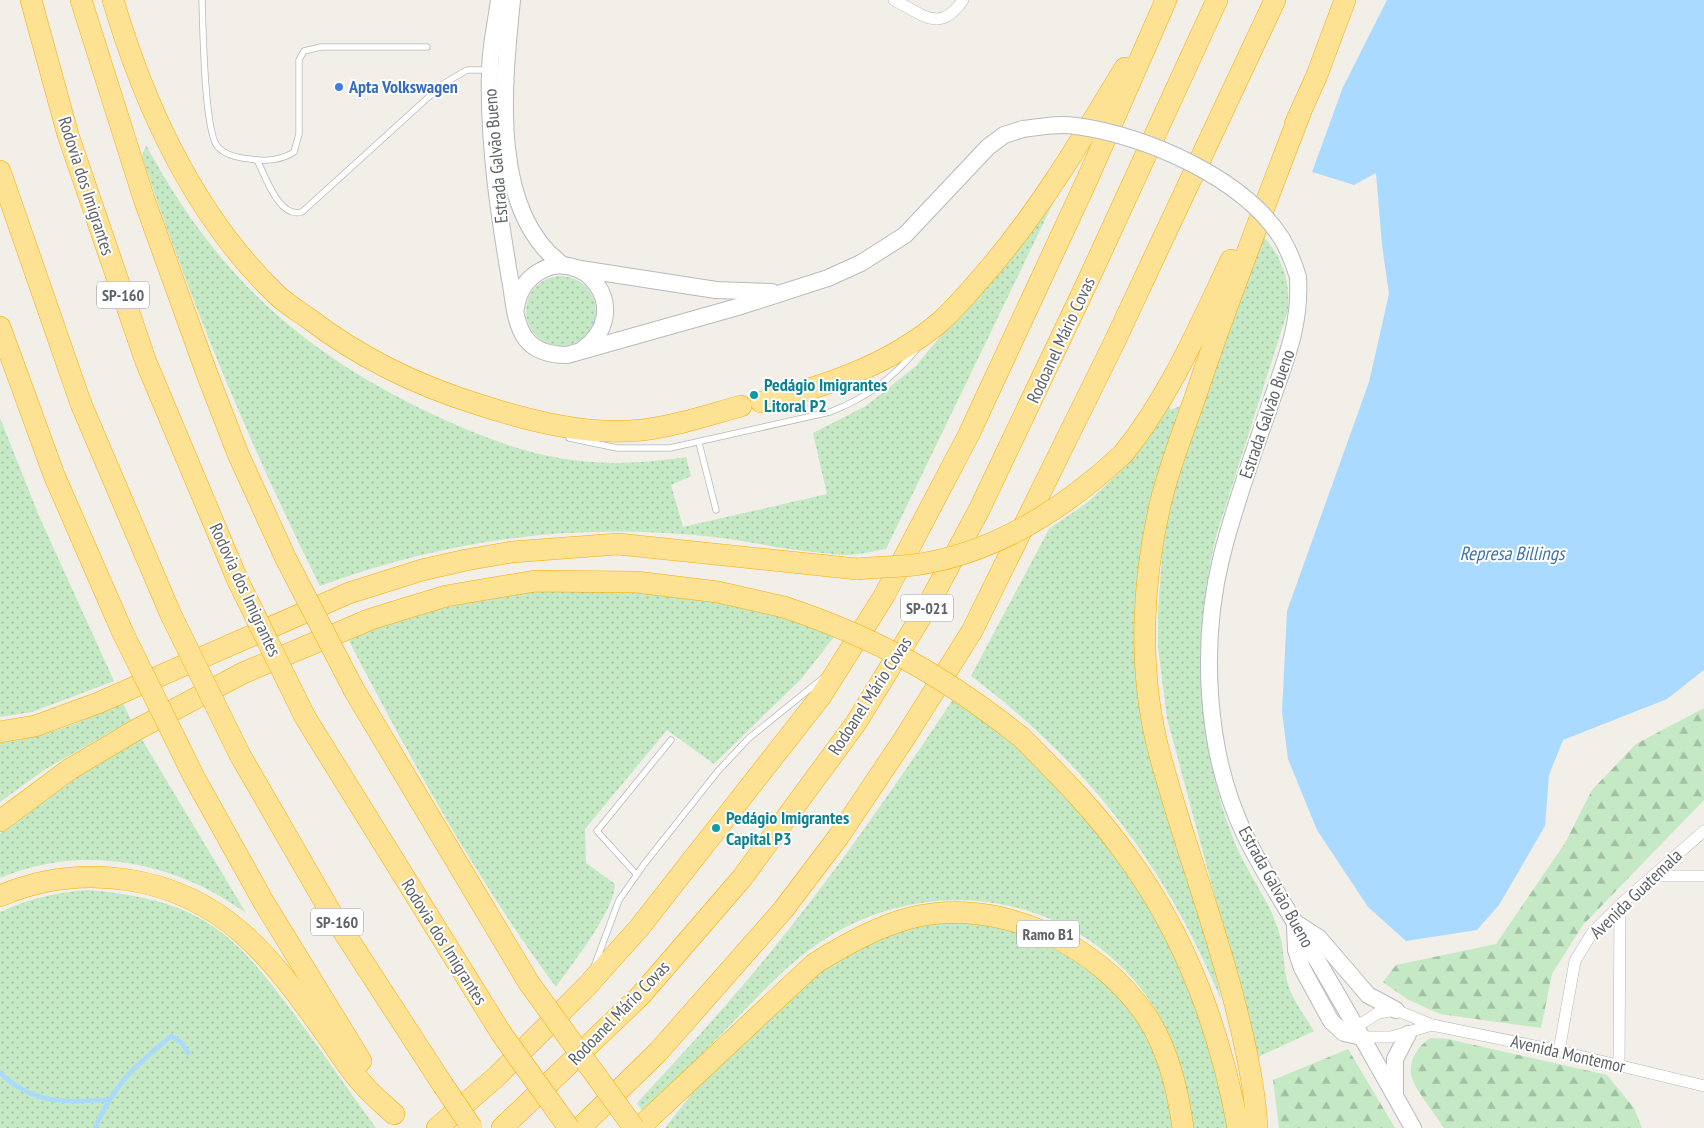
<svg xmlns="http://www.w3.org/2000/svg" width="1704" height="1128" font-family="'PT Sans Narrow',sans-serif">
<defs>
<pattern id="grass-dots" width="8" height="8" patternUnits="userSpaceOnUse" patternTransform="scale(1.25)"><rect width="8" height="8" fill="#c5e8c5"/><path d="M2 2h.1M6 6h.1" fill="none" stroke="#a3c0a4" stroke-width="1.8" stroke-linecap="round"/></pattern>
<pattern id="forest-firs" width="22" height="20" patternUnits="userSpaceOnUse" patternTransform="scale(1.25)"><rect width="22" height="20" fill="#c5e8c5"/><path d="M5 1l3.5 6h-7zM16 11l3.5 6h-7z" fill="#a3c0a4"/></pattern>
</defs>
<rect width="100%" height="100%" fill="#f1efe8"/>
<g fill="url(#grass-dots)">
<path d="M146,145c68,127 154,207 284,268 92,43 153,60 256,44l5,19 -20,9 12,42 144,-33 -14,-61 53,-27 50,-40 142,-173 -172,356c-12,2 -25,5 -38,6 -11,0 -23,-2 -34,-3 -40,-4 -79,-14 -119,-17 -129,-12 -254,6 -375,51 -70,-140 -129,-282 -178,-430z"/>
<path d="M1263,236c20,22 27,45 25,74l-72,226c-24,104 -20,213 21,312 12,27 32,53 41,81 6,16 5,35 9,52 4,17 18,35 27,50l-60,28 -34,-143 -53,-198 -9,-71v-36l5,-70 15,-67z"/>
<circle cx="561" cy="311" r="35"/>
<path d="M1167,404l4,6 9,-4 -12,39 -31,155 84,400c-55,-134 -134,-237 -250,-324l78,-147 39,-27 36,-34 16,-20z"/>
<polygon points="0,418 39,516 114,681 32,712 0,717"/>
<path d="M535,591l100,1 81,10 66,15 52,20 -33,42 -87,85 -47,-34 -82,99 1,34 29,21c0,26 -43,80 -59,103 -80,-108 -145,-227 -207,-346 58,-30 123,-39 186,-50z"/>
<path d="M954,698l48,35 101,102 57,86 43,99 27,108h-36c-6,-37 -13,-71 -31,-105 -64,-122 -218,-157 -333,-87 -37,22 -66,54 -96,85 -30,31 -60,62 -90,92l-7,-10c48,-52 96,-104 140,-159 64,-79 121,-162 177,-246z"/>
<path d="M122,701l9,19 -87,50 -44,32v-59c44,-5 84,-21 122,-42z"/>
<path d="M141,738l105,175c-71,-52 -164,-70 -246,-35v-44l76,-56z"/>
<path d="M88,890c42,4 83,10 120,33 35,22 61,58 86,91 28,37 54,76 82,114h-376v-216c29,-13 56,-20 88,-22z"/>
<polygon points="994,920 1077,955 1132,1009 1166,1076 1174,1128 665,1128 694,1091 769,1013 832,957 907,924"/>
</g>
<g fill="url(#forest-firs)">
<polygon points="1704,708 1704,800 1583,925 1552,974 1541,1028 1440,1014 1407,999 1383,982 1396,965 1496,944 1565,843 1592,790 1636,744"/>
<path d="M1430,1038l18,1 159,36 27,33 8,20h-198c-8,-13 -28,-37 -32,-50 -5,-16 6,-32 18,-40z"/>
<polygon points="1348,1049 1395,1128 1279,1128 1273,1080"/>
</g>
<polygon fill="#aadaff" points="1387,0 1704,0 1704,670 1667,699 1563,740 1549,775 1545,826 1499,905 1477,930 1406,941 1368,907 1317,830 1288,759 1282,712 1287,611 1369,382 1389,294 1382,245 1376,173 1354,185 1312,172 1343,87"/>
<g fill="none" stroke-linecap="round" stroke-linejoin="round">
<g stroke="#aadaff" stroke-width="4.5">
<path d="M0,1073c34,32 63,29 107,27"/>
<path d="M95,1128c19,-44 40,-62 76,-92l11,7 6,10"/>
</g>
<defs>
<g id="lane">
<path d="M202,0c1,26 2,133 16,147 8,9 21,11 32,12 14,3 32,1 44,-7l5,-18v-74l5,-9 17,-4h106"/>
<path d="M257,160c9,17 22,59 45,52l141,-128 24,-14h21"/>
<path d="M569,438l48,10h53l160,-36c36,-14 61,-32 86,-62"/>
<polyline points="699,443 716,510"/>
<polyline points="636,874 597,831 671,740"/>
<polyline points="594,967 619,900 645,863 718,771 749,738 822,679"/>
</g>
<g id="street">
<path d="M894,0c30,15 46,34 69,0"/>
<polyline points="1654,876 1704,876"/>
<polyline points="1356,1027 1378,1013 1396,1010 1432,1025 1559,1051 1704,1086"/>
<polyline points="1362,1037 1391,1037 1432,1025"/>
<polyline points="1559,1051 1575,961 1592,933 1620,905 1704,831"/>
<polyline points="1619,1066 1620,905"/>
</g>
<g id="secondary">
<path d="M499,0c-3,24 -9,48 -9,72 -2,70 9,144 21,213 3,18 4,39 15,54 10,13 26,16 41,16l174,-49 87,-28 33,-15 44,-28 83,-88 16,-12 19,-6"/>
<path d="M512,0c-8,81 -24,212 52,266"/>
<polyline points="574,268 716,290 772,292"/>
<path d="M1298,277c3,47 -12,82 -27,125 -17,50 -36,101 -49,153 -22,87 -17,196 22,278 20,42 46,80 69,120 34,58 67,116 100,175"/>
<path d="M516,308c2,-15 9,-27 21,-35 46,-31 99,38 46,76"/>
<polyline points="1295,925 1296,950 1302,968 1331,1021 1344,1033 1362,1037"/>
<polyline points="1299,925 1319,938 1368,995 1396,1010"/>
<polyline points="1395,1093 1395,1059 1408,1034"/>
</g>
<g id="highway">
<polyline points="31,0 68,135 146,362 238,581"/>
<polyline points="81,0 144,199 207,374 238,454 286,559"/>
<path d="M113,0c32,108 82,217 165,296 9,8 20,15 30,22 51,39 108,67 169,86 52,17 110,32 165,26 34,-4 66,-15 99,-24"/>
<polyline points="1295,124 1317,75 1345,0"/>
<polyline points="0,171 81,404 171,615"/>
<polyline points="0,327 54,475 122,631"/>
<path d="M761,402c64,-15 128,-37 179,-80 18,-16 33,-35 49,-53 53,-62 94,-132 136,-201"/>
<path d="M1123,454c47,-58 76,-127 108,-194"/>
<polyline points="354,690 529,983"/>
<polyline points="305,717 501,1033"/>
<polyline points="0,732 35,726 98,703 349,593 422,570 466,560 512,552 618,544 857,569"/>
<path d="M1021,737c39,39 77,77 108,122 57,78 92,174 109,269"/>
<polyline points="240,755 330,911 443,1085"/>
<polyline points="194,777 263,901 361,1061"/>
<polyline points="0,821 70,769 136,730 243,673 371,619 446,596 535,581 636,582 718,592 784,607"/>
<path d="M0,896c42,-18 84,-23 129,-16 95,15 142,77 194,150 13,17 24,37 38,52 10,12 22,22 33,32"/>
<polyline points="437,1128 496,1077 587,986 639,928 821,696 884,596 969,434 1087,180 1166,0"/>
<polyline points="502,1128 641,995 742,878 856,723 927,607 979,510 1086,285 1217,0"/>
<polyline points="580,1128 658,1052 783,910 839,836 904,739 972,631 1113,345 1275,0"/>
<path d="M639,1128l175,-164c30,-19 62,-37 96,-46 88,-22 187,25 237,99 21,32 31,74 36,111"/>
<path d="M1257,1128c-2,-41 -11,-81 -21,-120 -22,-88 -55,-172 -78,-260 -20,-80 -16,-167 3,-247 10,-41 27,-81 40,-121 31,-91 66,-180 100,-269"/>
</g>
</defs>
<use href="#lane" stroke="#b5b8bc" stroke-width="7"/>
<use href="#street" stroke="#b5b8bc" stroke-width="12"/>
<use href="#secondary" stroke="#b6babf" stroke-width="18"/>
<use href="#highway" stroke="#f9ab00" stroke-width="22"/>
<use href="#lane" stroke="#fff" stroke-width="5.5"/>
<use href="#street" stroke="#fff" stroke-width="11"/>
<use href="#secondary" stroke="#fff" stroke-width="16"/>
<use href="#highway" stroke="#fde293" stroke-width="21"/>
<defs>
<path id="secondary-bridge" d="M1023,129c18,-2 35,-6 53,-3 69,9 168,52 206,113 7,12 12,25 16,38"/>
<g id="highway-bridge">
<polyline points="286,559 354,690"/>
<path d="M857,569c19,-2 38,-2 57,-4 81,-11 151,-57 209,-111"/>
<polyline points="238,581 305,717"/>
<path d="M784,607c93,31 160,69 237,130"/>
<polyline points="171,615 240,755"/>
<polyline points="122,631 194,777"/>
<polyline points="529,983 634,1128"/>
<polyline points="501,1033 569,1128"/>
<polyline points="443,1085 472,1128"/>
</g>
</defs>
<use href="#secondary-bridge" stroke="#b6babf" stroke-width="18" stroke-linecap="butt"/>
<use href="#highway-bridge" stroke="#f9ab00" stroke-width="22" stroke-linecap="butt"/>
<use href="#secondary-bridge" stroke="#fff" stroke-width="16"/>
<use href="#highway-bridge" stroke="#fde293" stroke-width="21"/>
</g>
<circle fill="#3f7fe0" stroke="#fff" stroke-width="2" cx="339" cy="87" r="5"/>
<g fill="#0f9aa8" stroke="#fff" stroke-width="2">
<circle cx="754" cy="395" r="5"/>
<circle cx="716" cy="828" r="5"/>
</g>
<g text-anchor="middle" stroke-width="4" stroke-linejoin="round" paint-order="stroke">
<g fill="#fff" stroke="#8f9295" stroke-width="1">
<rect x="97" y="281.5" width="52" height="27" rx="4"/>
<rect x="901" y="594.5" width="52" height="27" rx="4"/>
<rect x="311" y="908.5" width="52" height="27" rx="4"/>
<rect x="1017" y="920.5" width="62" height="27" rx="4"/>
</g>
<g font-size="16" font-weight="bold" fill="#5f6368">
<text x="123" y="301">SP-160</text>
<text x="927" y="614">SP-021</text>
<text x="337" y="928">SP-160</text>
<text x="1048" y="940">Ramo B1</text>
</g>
<g font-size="18" font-weight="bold" fill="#366cbe" stroke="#fff" text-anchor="start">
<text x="349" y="93">Apta Volkswagen</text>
</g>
<g font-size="18" fill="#5f6368" stroke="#fff">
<text transform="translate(496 156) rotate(-95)" y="6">Estrada Galvão Bueno</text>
<text transform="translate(86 186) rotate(72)" y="6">Rodovia dos Imigrantes</text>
<text transform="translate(1061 340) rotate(-65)" y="6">Rodoanel Mário Covas</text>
<text transform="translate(1267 414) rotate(-71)" y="6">Estrada Galvão Bueno</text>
<text transform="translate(245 590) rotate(65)" y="6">Rodovia dos Imigrantes</text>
<text transform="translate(870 696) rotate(-57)" y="6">Rodoanel Mário Covas</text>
<text transform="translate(1276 887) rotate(61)" y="6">Estrada Galvão Bueno</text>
<text transform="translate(1636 894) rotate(-44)" y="6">Avenida Guatemala</text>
<text transform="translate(444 942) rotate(58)" y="6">Rodovia dos Imigrantes</text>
<text transform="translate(619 1013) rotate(-46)" y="6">Rodoanel Mário Covas</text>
<text transform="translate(1568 1054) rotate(13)" y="6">Avenida Montemor</text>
</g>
<g font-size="18" font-weight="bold" fill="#0d838f" stroke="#fff" text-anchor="start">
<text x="764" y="391">Pedágio Imigrantes<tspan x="764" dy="21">Litoral P2</tspan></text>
<text x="726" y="824">Pedágio Imigrantes<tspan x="726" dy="21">Capital P3</tspan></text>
</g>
<g font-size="19" font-style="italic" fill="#4174aa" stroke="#fff">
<text x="1512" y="560">Represa Billings</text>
</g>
</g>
</svg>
